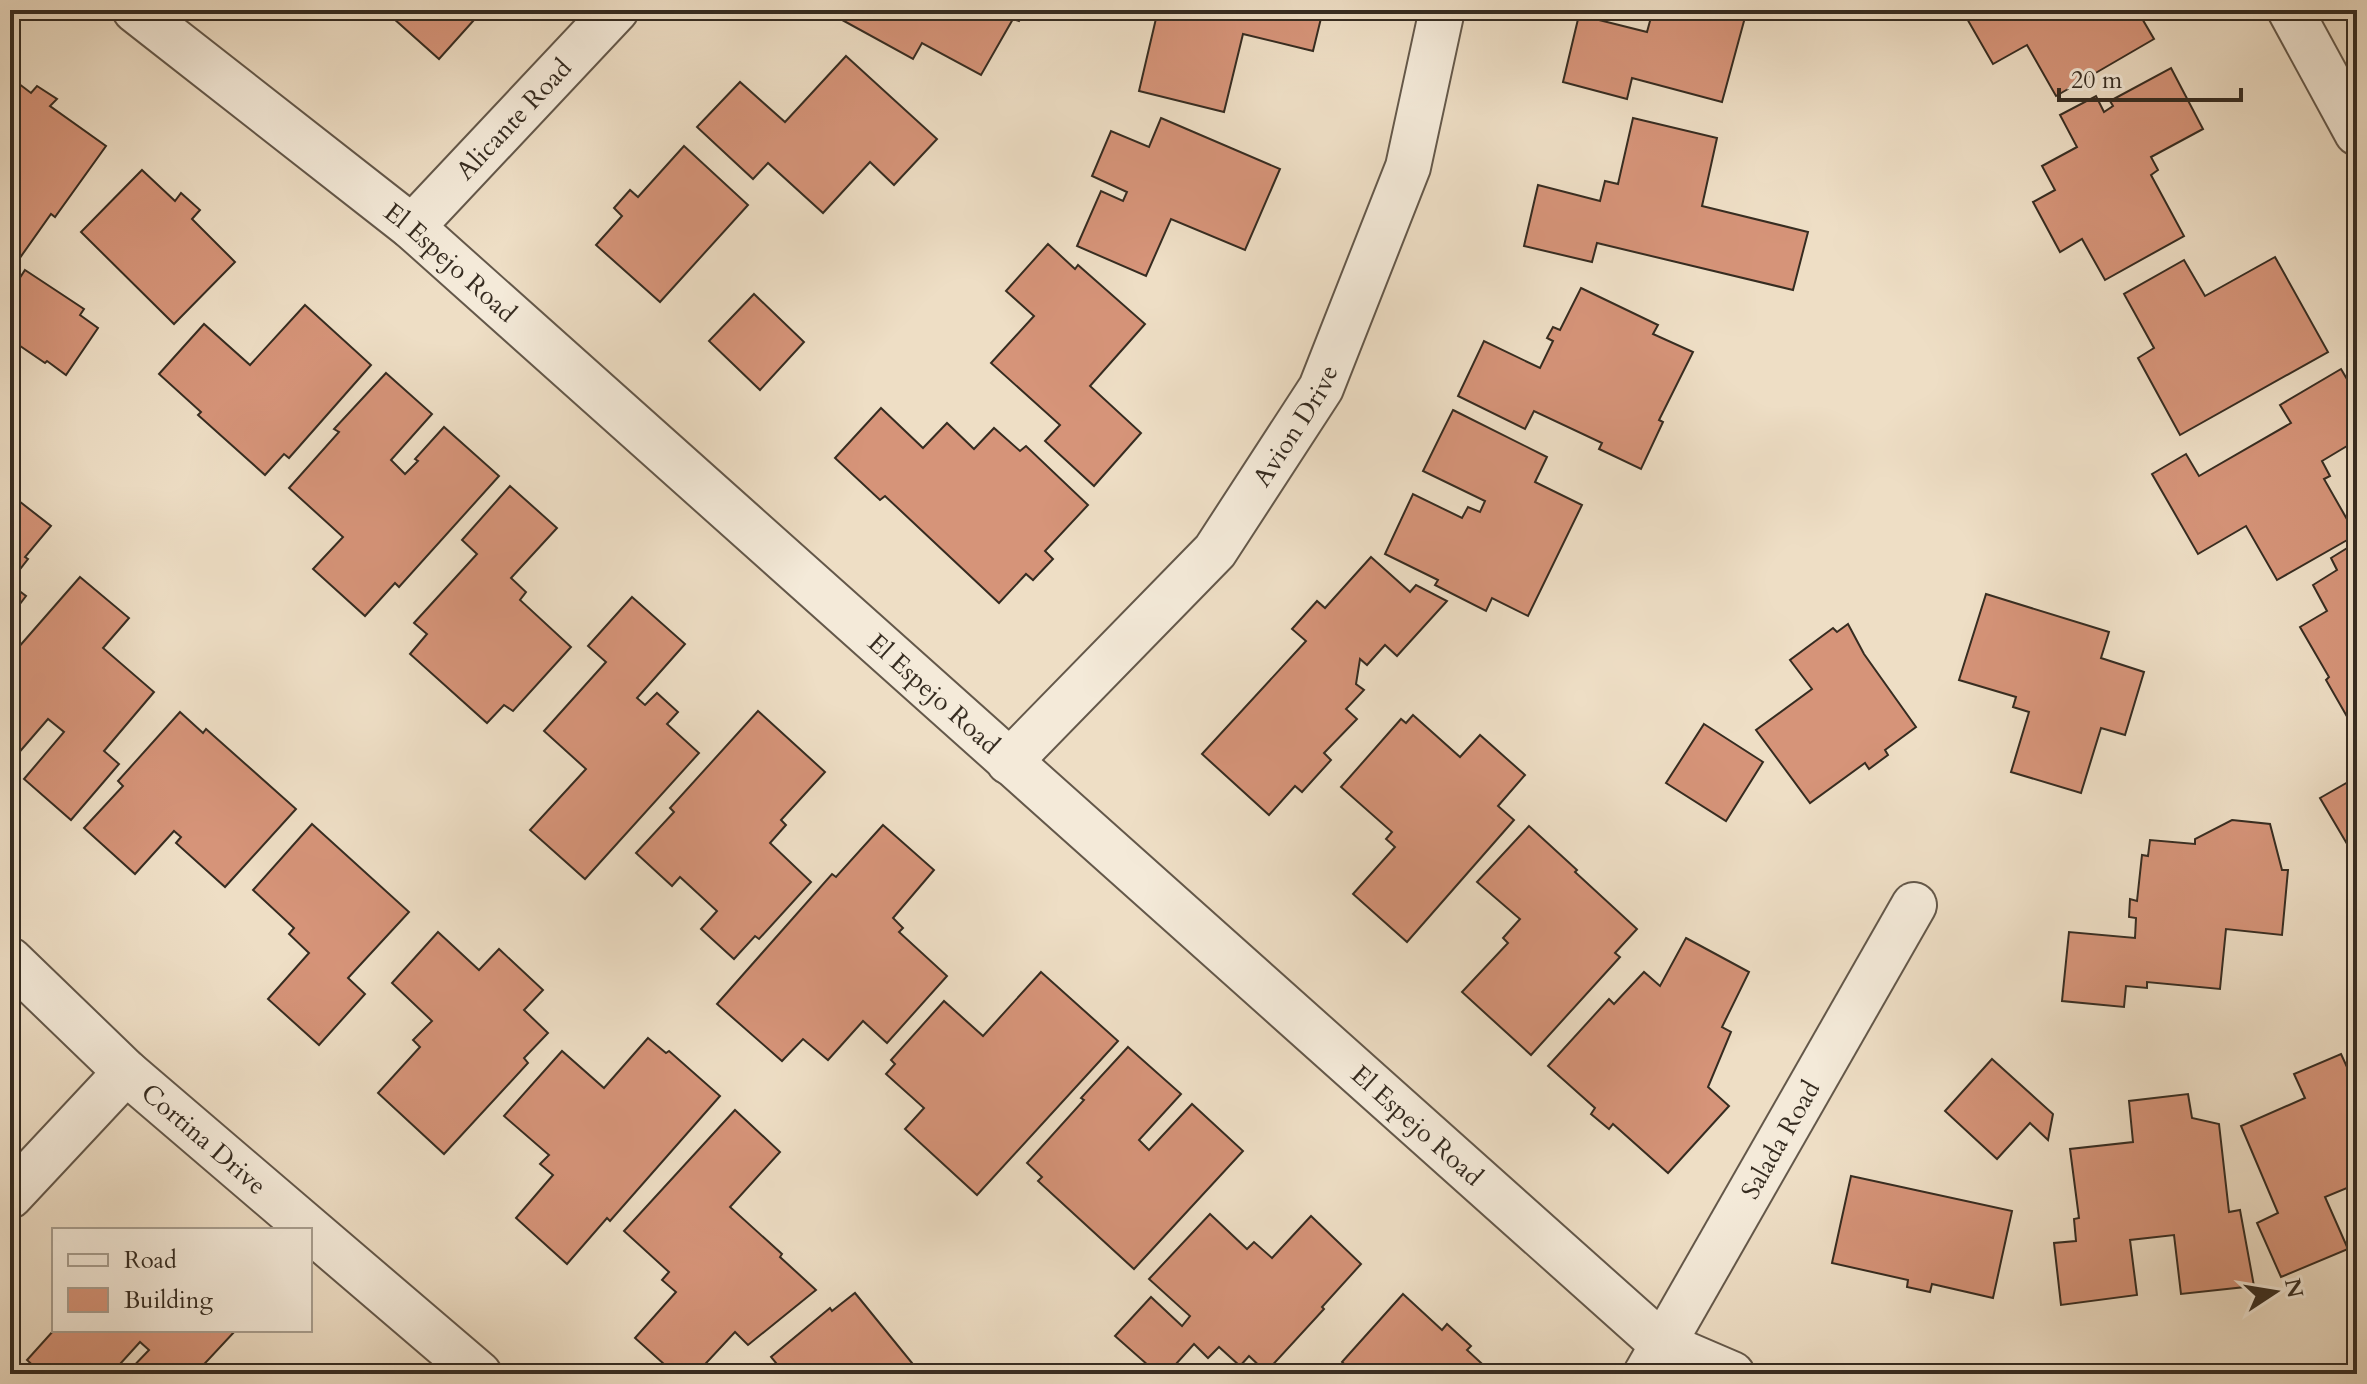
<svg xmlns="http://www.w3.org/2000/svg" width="2367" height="1384" font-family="Cardo,serif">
<rect width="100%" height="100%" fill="#eedec5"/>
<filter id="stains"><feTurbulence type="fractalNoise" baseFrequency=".0025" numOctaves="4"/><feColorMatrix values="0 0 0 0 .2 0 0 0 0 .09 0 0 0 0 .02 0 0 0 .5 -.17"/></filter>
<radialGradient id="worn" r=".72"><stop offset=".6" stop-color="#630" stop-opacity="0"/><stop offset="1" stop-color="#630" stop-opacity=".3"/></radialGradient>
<g fill="#d69479" stroke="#362c21" stroke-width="2">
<polygon points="384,10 483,10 439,59"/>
<polygon points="824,10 1026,10 1019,21 1013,19 981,75 922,43 913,59"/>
<polygon points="1158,10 1323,10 1313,51 1243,34 1224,112 1139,91"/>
<polygon points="1653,10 1747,10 1722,102 1632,78 1627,99 1563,82 1579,15 1647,32"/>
<polygon points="1962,10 2137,10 2154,39 2056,96 2027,45 1993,64"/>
<polygon points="846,56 937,139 894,185 870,162 823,213 768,163 753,179 697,127 740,82 785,122"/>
<polygon points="2171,68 2203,129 2151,157 2158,170 2151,175 2184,236 2105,280 2082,239 2060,252 2033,202 2055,190 2042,166 2077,147 2060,115 2096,96 2104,112 2113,106 2110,101"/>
<polygon points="10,77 31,93 37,86 57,99 50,106 106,146 55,217 51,214 17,262 10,257"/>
<polygon points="1161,118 1280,169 1245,250 1171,219 1146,276 1077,246 1101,191 1123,201 1127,192 1092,176 1111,131 1149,147"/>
<polygon points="1633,118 1717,138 1702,206 1808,232 1793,290 1597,243 1592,262 1524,246 1538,185 1600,201 1605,181 1618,184"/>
<polygon points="684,146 748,205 660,302 596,245 622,216 614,208 630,190 638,197"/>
<polygon points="142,170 175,201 181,193 200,210 192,219 235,262 174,324 81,232"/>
<polygon points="1048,244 1075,269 1078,265 1145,324 1090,386 1141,433 1094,486 1045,441 1060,425 991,363 1034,316 1006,291"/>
<polygon points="2275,257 2328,352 2180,435 2138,358 2154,348 2124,294 2184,260 2205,296"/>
<polygon points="25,270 84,309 80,315 98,328 66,375 47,361 45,363 10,339 10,293"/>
<polygon points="1581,288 1658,325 1653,334 1693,352 1659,420 1663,422 1641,469 1599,449 1602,443 1534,411 1525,429 1458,396 1484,341 1540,368 1553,341 1547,338 1553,327 1560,330"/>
<polygon points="754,294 804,342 760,390 709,341"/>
<polygon points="305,305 371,365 289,458 284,454 265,475 198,415 201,412 159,374 204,324 250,365"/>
<polygon points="2341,369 2357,396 2357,440 2322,461 2330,476 2324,479 2356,535 2277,580 2246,526 2198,554 2152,474 2186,454 2199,476 2291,423 2280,405"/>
<polygon points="386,373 432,414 391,460 405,474 418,461 415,459 444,427 499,476 399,587 395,583 365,616 313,569 343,537 289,488 339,432 334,429"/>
<polygon points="881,408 923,448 947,423 974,449 994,428 1020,451 1026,446 1088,505 1045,551 1053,559 1033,580 1026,574 999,603 885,496 880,500 835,458"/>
<polygon points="1453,410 1547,457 1535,482 1582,505 1528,616 1492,598 1486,611 1435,585 1438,580 1385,554 1413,494 1462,518 1468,507 1480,512 1485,501 1423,471"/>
<polygon points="510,486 557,528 511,578 526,592 520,600 571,647 513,711 504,705 487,723 410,654 427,634 414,623 477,554 462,540"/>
<polygon points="10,494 51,526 25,557 28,559 10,582"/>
<polygon points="2357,542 2357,734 2326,680 2329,677 2300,627 2327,611 2313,585 2337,570 2331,558"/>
<polygon points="1371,557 1410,592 1416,585 1447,601 1397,656 1385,645 1367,665 1360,659 1356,684 1364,690 1346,709 1357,719 1324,753 1331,760 1302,792 1295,786 1269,815 1202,754 1306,641 1292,629 1317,601 1325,608"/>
<polygon points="80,577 129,618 103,648 154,692 104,751 119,764 71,820 24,779 64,732 48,719 10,763 10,657"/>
<polygon points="10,584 26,596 10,617"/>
<polygon points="1986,594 2109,632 2101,658 2144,672 2125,735 2101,728 2081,793 2011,772 2029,712 2013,707 2016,697 1959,680"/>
<polygon points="632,597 685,644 637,698 645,705 657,693 678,712 667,724 699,753 585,879 530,830 586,769 544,731 606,662 588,646"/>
<polygon points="1848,624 1864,654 1916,727 1885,750 1888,755 1869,769 1865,763 1810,803 1756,730 1812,689 1790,660 1833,628 1837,632"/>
<polygon points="758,711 825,772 781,820 786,825 770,843 811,882 759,939 755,936 734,959 701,929 717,911 680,877 672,886 636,853 674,812 670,808"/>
<polygon points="180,712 203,733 206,729 296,809 225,887 176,843 181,837 174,831 135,874 84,828 123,786 118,781"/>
<polygon points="1413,715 1460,757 1480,735 1525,775 1498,806 1514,820 1407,942 1353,894 1395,847 1386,839 1392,832 1341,787 1401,719 1406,723"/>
<polygon points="1704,724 1763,762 1726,821 1666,783"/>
<polygon points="2357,777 2357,845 2350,849 2320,798"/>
<polygon points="2232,820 2270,824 2282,870 2288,870 2282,935 2226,929 2220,989 2147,982 2147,988 2126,986 2124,1007 2062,1001 2069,932 2135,938 2136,918 2129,917 2130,899 2137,901 2142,855 2148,856 2150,840 2195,844 2195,839"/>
<polygon points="312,824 409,912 348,978 365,994 319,1045 268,999 309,953 289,934 294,928 253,890"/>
<polygon points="883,825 934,870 893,918 903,928 899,932 947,976 887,1043 863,1021 828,1060 803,1039 782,1061 717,1004 832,874 836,877"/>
<polygon points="1529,826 1577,870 1575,872 1637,929 1615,953 1620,957 1531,1055 1462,992 1508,943 1503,938 1520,919 1477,882"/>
<polygon points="438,932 479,970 499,949 543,990 524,1010 548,1033 524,1058 528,1063 444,1154 378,1093 420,1047 413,1040 432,1021 392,983"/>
<polygon points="1686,938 1749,972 1722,1027 1731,1032 1708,1087 1729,1106 1668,1173 1613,1124 1609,1129 1591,1114 1595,1108 1548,1066 1609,999 1614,1004 1644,972 1660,986"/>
<polygon points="1041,972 1118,1041 977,1195 905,1129 924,1108 886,1074 895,1064 891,1060 944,1001 983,1036"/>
<polygon points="648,1038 666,1053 669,1051 720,1096 610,1221 607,1218 567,1264 516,1218 553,1175 540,1164 549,1155 504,1116 562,1051 604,1088"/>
<polygon points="1128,1047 1181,1094 1139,1140 1149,1150 1192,1104 1243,1151 1134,1269 1038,1181 1042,1177 1027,1163 1084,1100 1081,1098"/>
<polygon points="2341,1054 2352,1078 2356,1076 2357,1079 2357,1192 2354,1185 2325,1197 2348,1249 2281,1277 2257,1223 2278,1213 2241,1126 2305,1098 2294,1074"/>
<polygon points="1992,1059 2053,1114 2048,1140 2030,1123 1997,1159 1945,1111"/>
<polygon points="2188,1094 2192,1118 2219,1124 2229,1212 2240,1210 2254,1286 2181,1294 2174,1235 2130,1240 2137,1295 2061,1305 2054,1243 2076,1241 2074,1219 2079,1218 2070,1149 2133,1142 2129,1101"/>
<polygon points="735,1110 780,1152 730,1207 782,1254 780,1257 816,1290 748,1345 735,1332 696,1374 675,1374 635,1338 676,1292 662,1280 669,1272 624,1231"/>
<polygon points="1851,1176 2012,1211 1993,1298 1932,1284 1930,1292 1907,1287 1908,1280 1832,1263"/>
<polygon points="1210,1214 1247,1249 1254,1242 1272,1258 1311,1216 1361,1264 1322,1307 1324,1309 1266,1372 1249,1356 1240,1366 1219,1347 1208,1358 1194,1344 1167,1374 1158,1374 1115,1336 1151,1297 1182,1326 1190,1316 1149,1279"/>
<polygon points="855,1293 921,1374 785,1374 771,1357 830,1308 832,1311"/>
<polygon points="1403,1294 1442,1330 1447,1324 1471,1346 1467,1350 1493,1374 1355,1374 1342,1362"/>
<polygon points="54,1330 236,1330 195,1374 126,1374 149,1350 140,1342 111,1374 42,1374 27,1360"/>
</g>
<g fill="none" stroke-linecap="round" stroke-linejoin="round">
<defs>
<g id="street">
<path id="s1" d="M135,10l277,217 1250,1117 70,30"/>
<polyline points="2290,10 2357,133"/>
<path id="s2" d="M412,227l204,-217"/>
<path id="s3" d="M1009,762l206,-211 106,-163 87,-221 34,-157"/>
<path id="s4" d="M10,960l116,112 353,302"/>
<polyline points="10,1196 126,1072"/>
<path id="s5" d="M1646,1374l268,-469"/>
</g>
</defs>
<use href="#street" stroke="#64584a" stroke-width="48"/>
<use href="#street" stroke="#f4ead9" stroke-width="44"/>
</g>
<g text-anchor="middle" stroke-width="6" stroke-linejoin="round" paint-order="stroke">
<g font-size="26" fill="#362c21" stroke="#f4ead9">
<text dy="9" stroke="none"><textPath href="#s2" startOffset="148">Alicante Road</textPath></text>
<text dy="9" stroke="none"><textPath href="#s1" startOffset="404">El Espejo Road</textPath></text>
<text dy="9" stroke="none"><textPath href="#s3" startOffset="444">Avion Drive</textPath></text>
<text dy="9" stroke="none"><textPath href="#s1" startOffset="1052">El Espejo Road</textPath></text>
<text dy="9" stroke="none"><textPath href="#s1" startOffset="1700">El Espejo Road</textPath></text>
<text dy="9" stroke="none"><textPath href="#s4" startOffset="264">Cortina Drive</textPath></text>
<text dy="9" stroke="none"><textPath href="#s5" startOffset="270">Salada Road</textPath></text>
</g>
</g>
<rect width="2367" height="1384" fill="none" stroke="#eedec5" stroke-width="40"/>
<rect x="12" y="12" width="2343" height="1360" fill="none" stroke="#362c21" stroke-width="4"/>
<rect x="20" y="20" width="2327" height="1344" fill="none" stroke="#362c21" stroke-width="2"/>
<rect x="52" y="1228" width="260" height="104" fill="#f4ead9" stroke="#a89e8f" stroke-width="2"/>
<rect x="68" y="1254" width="40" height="12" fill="#f4ead9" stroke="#a89e8f" stroke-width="2"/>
<text x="124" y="1268" font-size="24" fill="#362c21">Road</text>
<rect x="68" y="1288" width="40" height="24" fill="#d69479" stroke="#a89e8f" stroke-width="2"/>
<text x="124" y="1308" font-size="24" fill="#362c21">Building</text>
<g transform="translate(2275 1292) rotate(78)" stroke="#f4ead9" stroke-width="6" paint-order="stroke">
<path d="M0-6L14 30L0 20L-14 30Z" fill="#362c21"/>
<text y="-12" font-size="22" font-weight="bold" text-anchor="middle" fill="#362c21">N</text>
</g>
<path d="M2059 88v12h182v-12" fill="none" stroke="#362c21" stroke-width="4"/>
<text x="2071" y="88" font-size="24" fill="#362c21" stroke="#f4ead9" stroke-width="6" paint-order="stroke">20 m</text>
<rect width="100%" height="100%" filter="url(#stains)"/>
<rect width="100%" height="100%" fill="url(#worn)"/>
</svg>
